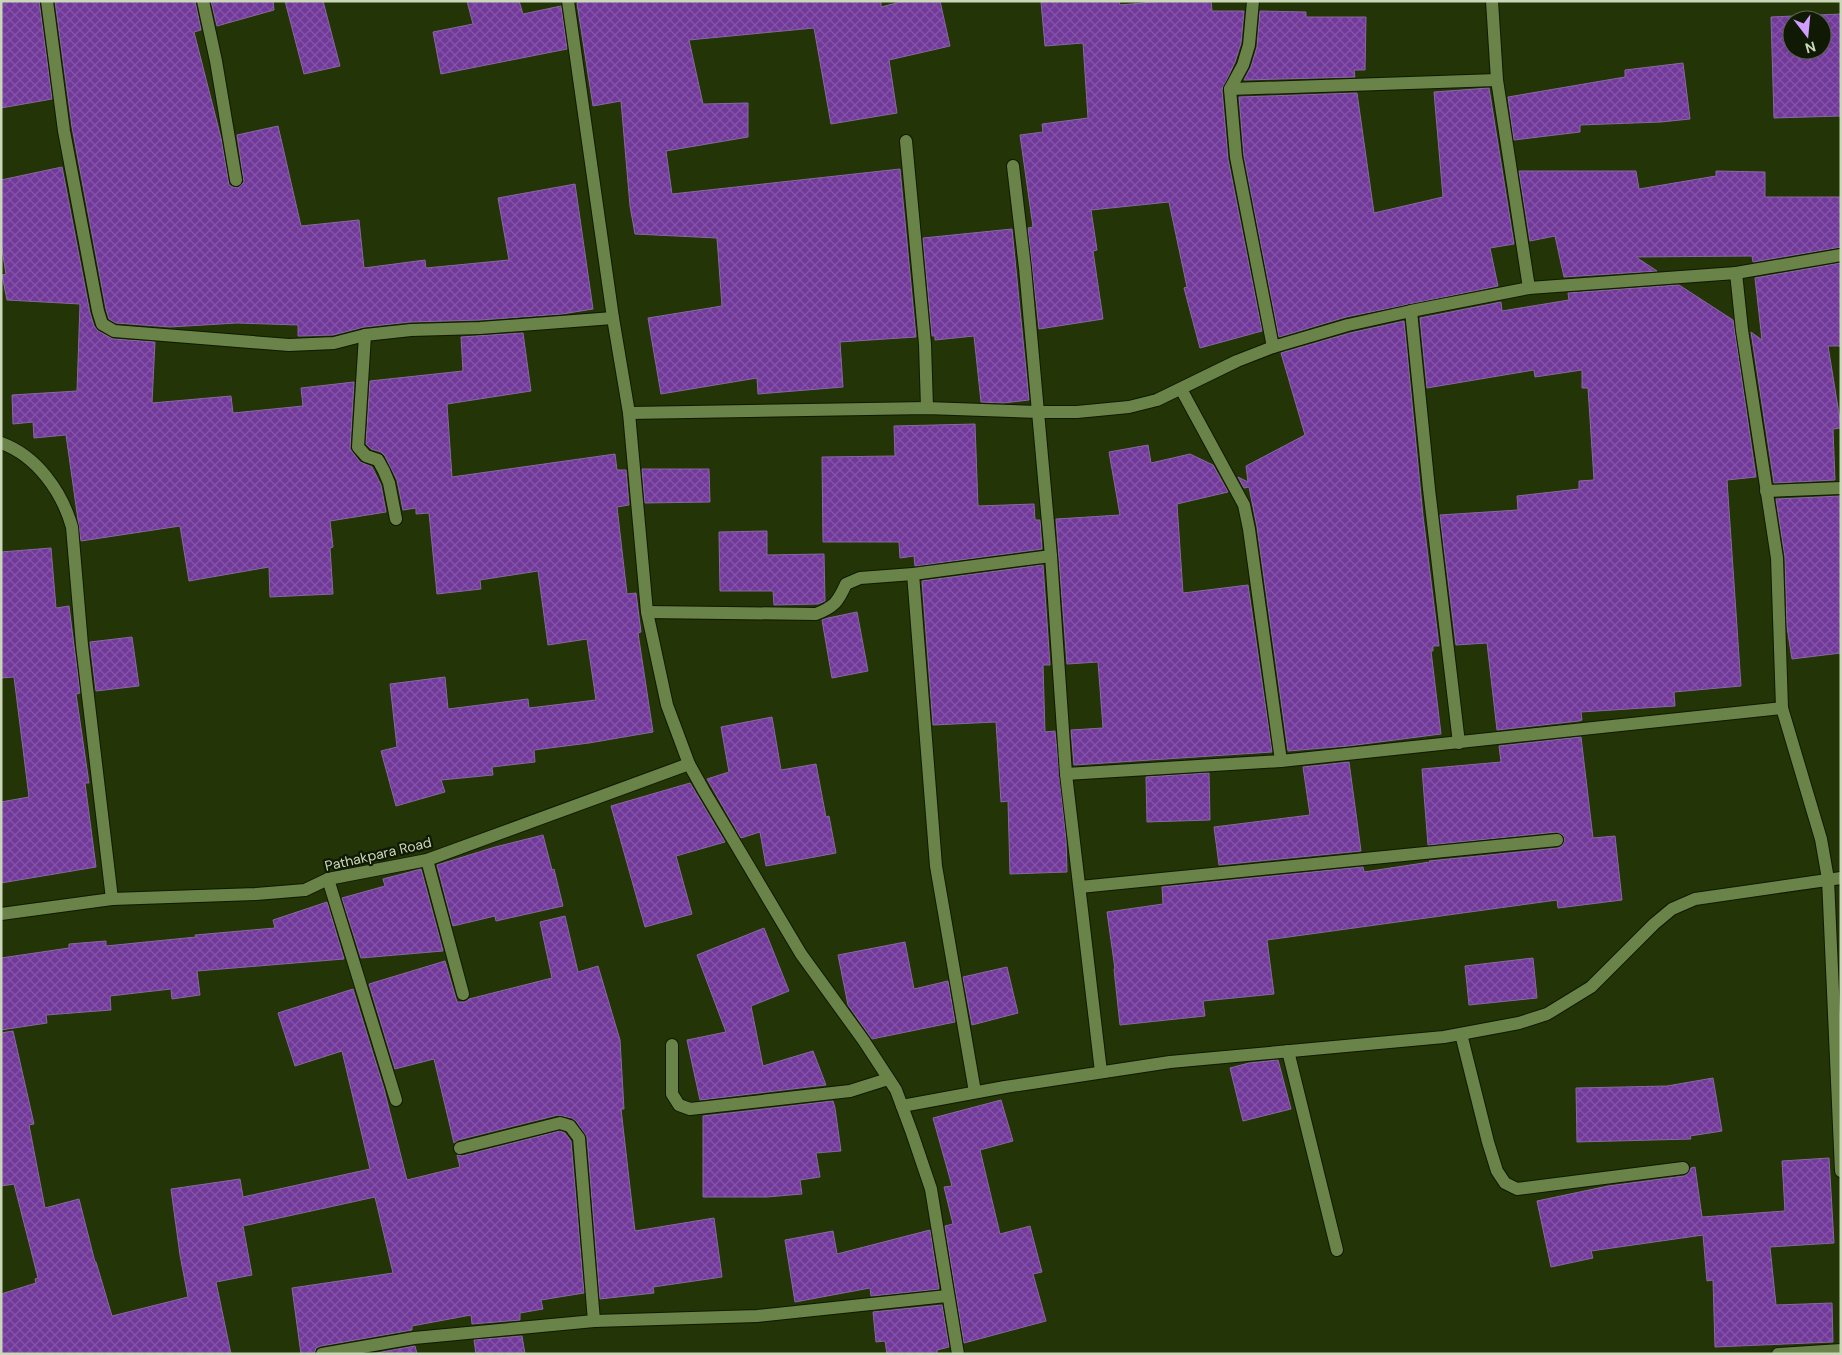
<svg xmlns="http://www.w3.org/2000/svg" width="1842" height="1355" font-family="'DM Sans',sans-serif">
<defs>
<pattern id="building-cross-hatch" width="8" height="8" patternUnits="userSpaceOnUse" patternTransform="scale(1.25)"><rect width="8" height="8" fill="#71399a"/><path d="M0 0l8 8M0 8l8-8" fill="none" stroke="#8455a6"/></pattern>
</defs>
<rect width="100%" height="100%" fill="#233406"/>
<g fill="url(#building-cross-hatch)" stroke="#8669a0" fill-rule="evenodd">
<polygon points="1,1 39,1 52,99 1,108"/>
<polygon points="55,1 195,1 201,30 194,32 221,138 229,185 233,187 238,188 244,182 237,135 278,126 301,226 359,220 364,268 425,260 426,268 509,260 498,198 575,184 593,309 562,314 480,320 410,322 364,327 333,335 301,336 298,336 298,325 237,323 170,327 116,323 109,319 106,309 72,127"/>
<polygon points="211,1 273,1 274,10 217,26"/>
<polygon points="285,1 323,1 340,66 304,74"/>
<polygon points="467,1 519,1 523,14 561,6 567,49 441,74 433,32 473,24"/>
<polygon points="586,1 881,1 881,7 904,1 940,1 950,46 889,60 897,113 831,124 814,28 689,40 703,104 748,103 748,137 666,151 672,194 900,169 916,337 840,342 843,387 758,394 757,378 661,394 648,318 722,306 717,238 635,234 630,206 621,101 593,106 577,3"/>
<polygon points="1057,1 1119,1 1120,5 1164,1 1211,1 1212,11 1244,11 1241,43 1235,62 1222,90 1228,159 1262,331 1200,348 1184,288 1187,287 1169,202 1091,210 1097,250 1093,251 1103,319 1039,329 1028,228 1033,227 1020,135 1043,132 1042,124 1088,118 1083,43 1045,46 1041,2"/>
<polygon points="1260,11 1306,12 1306,17 1366,17 1365,70 1354,70 1355,77 1244,80 1251,67 1257,47"/>
<path d="M1841,14v102l-67,2 -3,-101zM1792,20h30v30h-30z"/>
<polygon points="1683,63 1690,119 1661,122 1580,125 1580,132 1514,140 1508,97 1625,77 1625,70"/>
<polygon points="1489,88 1514,244 1490,248 1498,286 1346,317 1279,337 1244,156 1239,97 1357,93 1374,213 1443,197 1434,92"/>
<polygon points="62,167 90,313 94,326 98,331 113,339 155,342 152,403 231,396 233,413 303,406 301,388 354,382 350,449 360,462 372,467 381,485 386,512 330,521 333,547 330,548 333,594 270,597 269,567 189,581 180,526 81,541 66,435 34,438 33,422 13,424 12,395 77,391 80,304 7,300 2,275 6,274 1,243 1,180"/>
<polygon points="1519,171 1636,171 1639,189 1716,176 1716,171 1765,172 1765,197 1841,197 1841,247 1753,262 1752,256 1636,257 1657,271 1564,277 1555,236 1530,241"/>
<polygon points="1012,229 1029,400 1003,403 981,402 974,336 935,340 935,336 932,336 923,238"/>
<polygon points="1841,263 1841,346 1828,346 1841,426 1841,428 1833,429 1835,480 1774,483 1751,332 1762,340 1755,278"/>
<polygon points="1679,285 1733,320 1756,477 1727,480 1741,686 1674,692 1675,706 1581,712 1582,720 1579,721 1497,730 1487,643 1456,645 1440,515 1518,510 1517,496 1579,489 1579,481 1594,480 1588,388 1582,388 1582,370 1535,377 1534,370 1427,388 1420,318 1501,302 1502,311 1569,300 1568,293"/>
<polygon points="1404,321 1423,516 1439,646 1433,646 1433,651 1431,651 1441,734 1348,746 1288,751 1257,527 1249,487 1244,488 1238,477 1248,482 1246,466 1305,435 1281,353 1350,333"/>
<polygon points="523,333 531,391 447,404 452,477 615,454 617,470 626,470 629,505 617,507 627,594 636,593 641,632 638,633 653,732 589,743 534,750 535,762 492,767 493,775 441,780 445,792 396,806 381,751 397,747 390,684 445,677 448,709 528,699 529,708 596,700 587,639 548,645 538,571 480,580 481,589 437,594 429,513 416,514 416,508 403,510 397,480 385,456 381,452 371,449 366,444 370,381 463,371 461,337"/>
<polygon points="975,424 978,506 1034,504 1035,520 1040,520 1042,549 915,566 914,556 900,558 899,542 823,542 822,457 895,456 894,426"/>
<polygon points="1148,445 1151,463 1190,454 1213,465 1228,492 1177,504 1183,593 1248,585 1272,752 1074,765 1071,730 1103,728 1098,662 1067,664 1056,519 1120,515 1109,452"/>
<polygon points="642,469 709,469 710,502 645,503"/>
<polygon points="1841,496 1841,653 1792,659 1787,627 1785,557 1776,499"/>
<polygon points="767,531 767,555 824,554 825,601 818,604 774,605 773,591 720,591 719,532"/>
<polygon points="51,548 56,608 69,606 80,693 76,694 89,783 85,783 96,867 1,883 1,802 29,797 14,677 1,678 1,552"/>
<polygon points="1043,565 1050,665 1043,665 1045,732 1055,731 1066,840 1067,872 1010,874 1008,801 1001,802 996,722 933,725 922,581"/>
<polygon points="857,612 868,671 832,678 822,620 828,618"/>
<polygon points="132,637 139,686 96,691 90,642"/>
<polygon points="772,717 781,770 816,764 826,817 829,816 836,853 766,866 760,832 741,838 707,779 729,772 721,727"/>
<polygon points="1581,737 1593,838 1615,836 1622,900 1558,908 1557,900 1267,940 1274,994 1203,1001 1205,1016 1120,1025 1114,969 1115,969 1107,912 1163,904 1162,887 1363,867 1364,872 1430,862 1429,861 1558,848 1562,846 1565,840 1563,835 1557,832 1428,845 1422,769 1501,762 1499,746"/>
<polygon points="1349,762 1361,851 1219,865 1214,827 1310,815 1303,767"/>
<polygon points="1209,773 1210,820 1147,822 1146,777"/>
<polygon points="690,783 725,842 676,856 692,914 645,927 611,806"/>
<polygon points="543,835 552,870 554,869 563,906 496,921 495,916 453,926 437,865 495,847"/>
<polygon points="421,869 443,951 361,958 342,898 385,886 383,879"/>
<polygon points="327,902 344,959 197,971 200,995 172,999 171,989 110,996 111,1010 46,1015 47,1023 1,1030 1,958 69,948 69,944 106,941 106,946 196,937 195,935 275,928 273,920"/>
<polygon points="565,916 578,972 598,966 620,1040 624,1109 621,1109 635,1231 714,1218 722,1277 653,1287 654,1293 600,1299 587,1137 576,1121 572,1118 558,1115 458,1140 454,1143 434,1059 395,1069 369,984 445,961 457,1002 465,1002 469,999 552,978 540,922"/>
<polygon points="764,928 789,991 751,1006 763,1066 813,1051 826,1085 700,1100 687,1040 726,1032 697,955"/>
<polygon points="905,942 914,989 948,981 955,1022 872,1039 848,1005 838,955"/>
<polygon points="1533,958 1537,998 1469,1005 1465,966"/>
<polygon points="1007,967 1018,1013 972,1025 963,977"/>
<polygon points="353,989 384,1089 407,1180 460,1167 457,1155 462,1156 560,1131 565,1133 571,1141 584,1293 541,1300 543,1309 520,1313 520,1320 472,1324 471,1315 412,1326 412,1330 321,1346 316,1348 314,1354 301,1354 292,1288 393,1273 375,1197 243,1226 252,1275 216,1282 231,1354 1,1354 1,1294 36,1283 35,1279 38,1278 14,1184 1,1186 1,1033 13,1031 34,1124 29,1125 45,1208 79,1199 95,1262 96,1262 112,1316 188,1297 180,1255 171,1189 240,1179 243,1197 370,1169 342,1051 295,1066 278,1013"/>
<polygon points="1278,1060 1291,1109 1243,1121 1230,1068 1249,1063"/>
<polygon points="1713,1078 1722,1131 1690,1136 1691,1139 1577,1142 1576,1088 1667,1086"/>
<polygon points="1001,1100 1013,1141 980,1150 1000,1234 1030,1226 1042,1272 1033,1274 1046,1321 964,1343 945,1226 953,1224 944,1187 952,1186 933,1118"/>
<polygon points="833,1101 835,1108 841,1151 816,1153 820,1177 800,1180 802,1194 767,1197 703,1197 703,1116"/>
<polygon points="1829,1158 1834,1243 1770,1247 1776,1305 1832,1303 1833,1342 1715,1347 1713,1280 1707,1281 1703,1235 1591,1251 1593,1258 1551,1267 1537,1201 1608,1186 1684,1176 1688,1174 1691,1168 1695,1167 1702,1217 1785,1211 1782,1161"/>
<polygon points="930,1230 939,1289 871,1296 870,1288 795,1302 785,1240 833,1231 837,1254"/>
<polygon points="942,1305 949,1347 937,1350 937,1354 887,1354 885,1341 876,1342 873,1312"/>
<polygon points="522,1336 525,1354 476,1354 474,1340"/>
<polygon points="415,1346 417,1354 371,1354"/>
</g>
<g fill="none" stroke-linecap="round" stroke-linejoin="round">
<defs>
<g id="street">
<polyline points="47,1 64,131 98,311 102,324 114,331 289,345 334,343 365,335 411,330 480,328 613,318"/>
<polyline points="203,1 216,61 236,180"/>
<polyline points="1253,1 1249,45 1243,65 1230,89 1236,157 1273,347"/>
<polyline points="1492,1 1497,80 1529,288"/>
<polyline points="1230,89 1497,80"/>
<polyline points="906,141 925,344 927,408"/>
<polyline points="1013,166 1025,268 1051,556 1066,774 1101,1072"/>
<polyline points="1736,273 1841,255"/>
<polyline points="1411,311 1429,489 1459,743"/>
<polyline points="365,335 358,447 366,456 378,460 384,471 389,483 396,519"/>
<polyline points="1181,389 1244,505 1249,529 1281,761"/>
<polyline points="629,413 927,408 1039,412 1077,412 1129,407 1157,400 1237,361 1273,347 1348,325 1411,311 1529,288 1736,273 1742,330 1777,558 1782,708 1821,839 1828,879 1841,1171"/>
<path d="M1,443c36,13 61,49 71,84l10,118 30,254"/>
<polyline points="1766,491 1841,488"/>
<polyline points="913,574 936,866 975,1092"/>
<path d="M647,612l169,2c18,-7 22,-12 30,-30l14,-6 53,-4 138,-18"/>
<polyline points="1066,774 1281,761 1782,708"/>
<polyline points="427,860 463,994"/>
<polyline points="328,879 396,1100"/>
<polyline points="1080,887 1557,840"/>
<polyline points="1461,1034 1488,1142 1497,1171 1505,1183 1517,1189 1683,1168"/>
<polyline points="672,1045 672,1094 679,1105 690,1109 850,1091 888,1079"/>
<polyline points="1288,1051 1337,1250"/>
<polyline points="902,1106 1005,1087 1170,1062 1444,1037 1519,1023 1547,1014 1591,987 1654,924 1672,909 1695,899 1841,878"/>
<polyline points="460,1148 560,1123 570,1126 579,1138 594,1321"/>
<polyline points="1778,1354 1841,1350"/>
</g>
<g id="secondary">
<polyline points="568,1 613,318 629,413 647,612 667,705 689,764 704,791 801,954 864,1041 896,1090 912,1133 931,1189 958,1354"/>
<polyline points="1,914 112,899 256,894 305,890 328,879 427,860 689,764"/>
<polyline points="322,1354 414,1338 594,1321 757,1316 947,1296"/>
</g>
</defs>
<use href="#street" stroke="#0f1a00" stroke-width="14"/>
<use href="#secondary" stroke="#0f1a00" stroke-width="14"/>
<use href="#street" stroke="#6a8348" stroke-width="12"/>
<use href="#secondary" stroke="#6a8348" stroke-width="12"/>
</g>
<g text-anchor="middle" stroke-width="4.5" stroke-linejoin="round" paint-order="stroke">
<g font-size="14" fill="#cad8b9" stroke="#101903">
<text transform="translate(378 854) rotate(-13)" y="5">Pathakpara Road</text>
</g>
</g>
<rect width="1842" height="1355" fill="none" stroke="#cad8b9" stroke-width="5"/>
<g transform="translate(1807 35) rotate(164)"><circle r="24" fill="#101903" stroke="#5a654c"/>
<path d="M0-4L9 19L0 12L-9 19Z" fill="#d19dfe"/>
<text y="-8" font-size="14" font-weight="bold" text-anchor="middle" fill="#cad8b9">N</text>
</g>
</svg>
